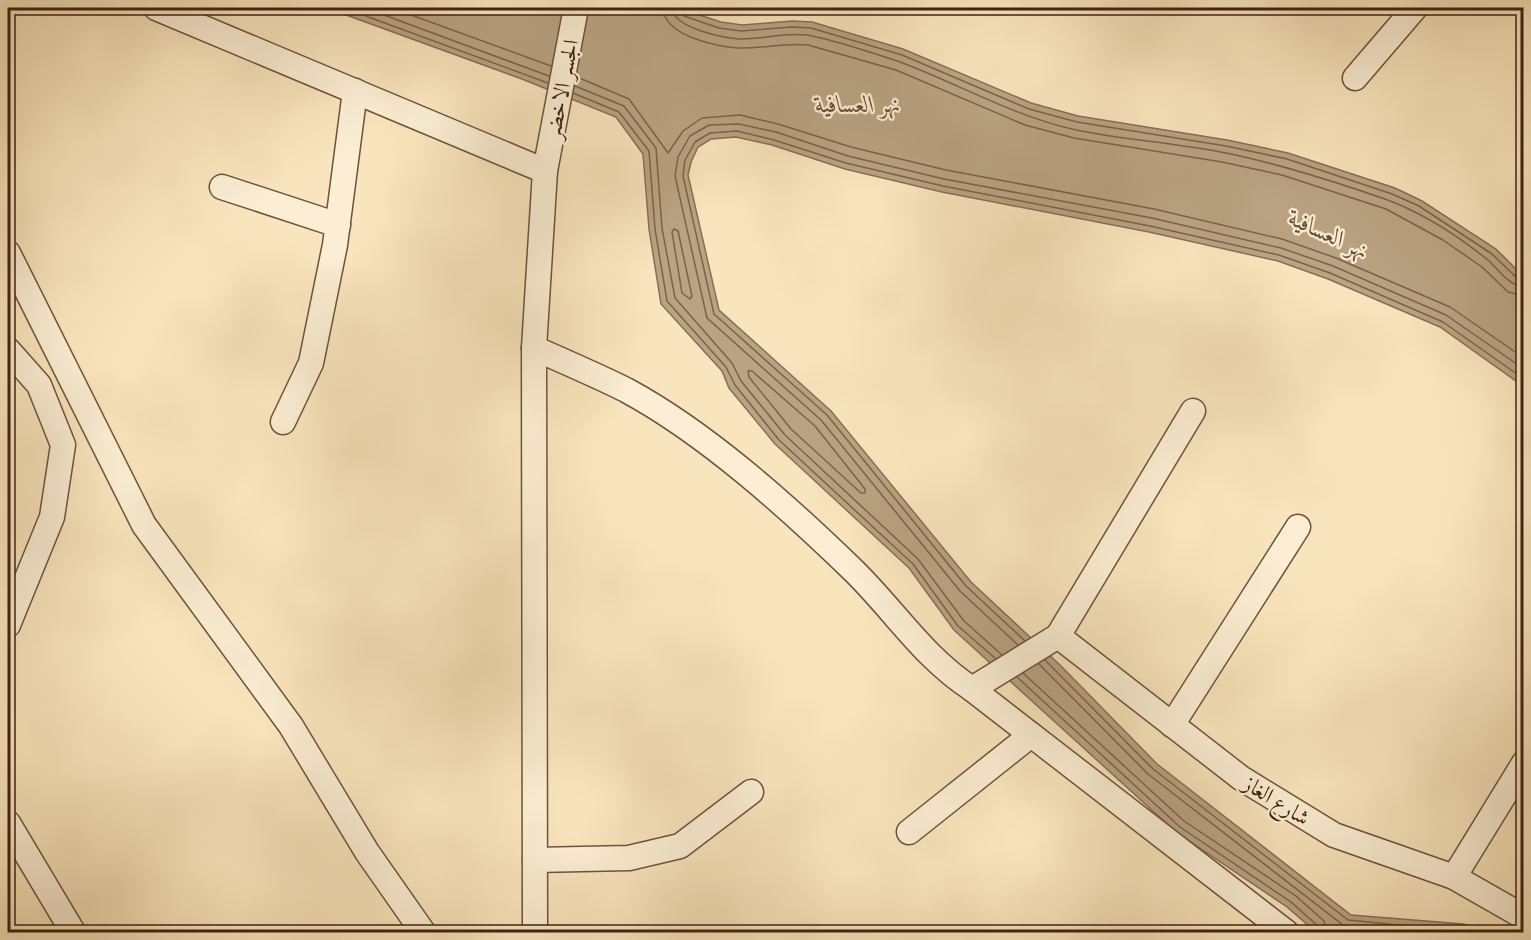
<svg xmlns="http://www.w3.org/2000/svg" width="1531" height="940" font-family="'Sorts Mill Goudy',Amiri,serif">
<rect width="100%" height="100%" fill="#f9e5bd"/>
<filter id="stains"><feTurbulence type="fractalNoise" baseFrequency=".00333" numOctaves="4"/><feColorMatrix values="0 0 0 0 .2 0 0 0 0 .09 0 0 0 0 .02 0 0 0 .5 -.17"/></filter>
<radialGradient id="worn" r=".72"><stop offset=".6" stop-color="#630" stop-opacity="0"/><stop offset="1" stop-color="#630" stop-opacity=".3"/></radialGradient>
<polygon fill="#b9a382" stroke="#886f54" stroke-width="1.5" points="327,8 678,8 721,22 742,25 792,21 812,22 903,49 1031,103 1078,116 1227,140 1288,153 1395,188 1422,201 1496,249 1523,276 1523,386 1440,327 1328,279 1278,261 1149,232 942,192 845,169 772,145 736,137 711,139 698,147 691,162 688,175 719,310 831,411 971,582 1061,666 1157,764 1351,915 1463,924 1488,932 1316,932 1287,907 1176,832 954,630 909,568 775,444 729,388 722,371 661,304 649,229 643,154 616,117 522,79"/>
<g fill="none" stroke-linecap="round" stroke-linejoin="round">
<g stroke="#7c6249" stroke-width="1.5">
<polyline points="344,8 548,83"/>
<polyline points="365,8 549,76"/>
<polyline points="392,8 551,66"/>
<path d="M663,8c1,28 56,40 80,40 22,0 43,-5 65,-3l88,25 129,55 49,13 148,24 60,13 104,34 57,31 39,27 26,25 16,4"/>
<path d="M672,8c1,20 53,31 71,31 21,0 42,-7 64,-4 23,4 70,19 93,27 59,22 113,54 176,68 49,10 100,13 150,23 54,11 107,28 159,46 36,13 73,37 103,61 10,9 21,26 36,27"/>
<polyline points="680,8 684,16 719,28 741,31 792,27 811,28 902,55 1029,109 1077,122 1226,146 1287,159 1392,194 1419,206 1492,254 1517,278 1524,280"/>
<polyline points="577,77 629,99 668,153 683,131 702,118 740,115 778,124 851,147 946,170 1154,209 1282,239 1336,258 1450,307 1524,358"/>
<polyline points="575,86 624,106 656,148 662,228 675,298 732,363 741,381 785,435 918,559 964,621 1002,655"/>
<polyline points="573,93 619,112 649,151 655,229 667,301 726,367 735,385 779,440 913,564 958,626 996,659"/>
<polygon points="674,229 678,231 692,296 690,299 682,293 672,232"/>
<polygon points="748,371 752,371 815,426 865,489 865,493 861,493 791,429 749,377"/>
<polyline points="1025,641 966,586 827,415 714,314 683,176 685,160 695,142 710,133 737,131 774,140 846,163 943,186 1150,226 1279,255 1330,273 1443,322 1524,379"/>
<polyline points="1018,645 960,591 821,420 707,318 675,176 678,157 690,136 709,125 739,124 776,132 848,156 944,179 1152,218 1281,248 1333,266 1446,315 1524,369"/>
<polyline points="1045,660 1153,769 1348,920 1469,932"/>
<polyline points="1039,664 1148,774 1343,925 1388,932"/>
<polyline points="1023,673 1184,821 1296,896 1324,921 1327,932"/>
<polyline points="1017,677 1180,827 1291,902 1318,926 1320,932"/>
</g>
<defs>
<g id="minor">
<polyline points="156,8 545,171"/>
<polyline points="1355,78 1415,8"/>
<polyline points="222,187 338,225"/>
<polyline points="8,253 144,525 291,726 367,852 423,932"/>
<path d="M534,348c31,14 62,27 92,42 80,43 162,117 227,180 41,40 70,87 119,119l314,243"/>
<polyline points="8,350 39,385 63,445 52,517 8,625"/>
<polyline points="283,422 311,363 335,245 355,91"/>
<polyline points="1058,636 1241,778 1334,835 1454,877 1524,917"/>
<polyline points="972,689 1058,636 1193,411"/>
<polyline points="1172,725 1298,527"/>
<polyline points="8,823 73,932"/>
<polyline points="909,832 1031,735"/>
<polyline points="535,860 629,858 680,846 751,792"/>
<polyline points="1454,877 1524,763"/>
<polyline points="535,932 534,348 545,171 576,8"/>
</g>
</defs>
<use href="#minor" stroke="#6d533b" stroke-width="27"/>
<use href="#minor" stroke="#fbeed4" stroke-width="24"/>
</g>
<g text-anchor="middle" stroke-width="4.5" stroke-linejoin="round" paint-order="stroke">
<g font-size="22" fill="#3e2210" stroke="#fbeed4">
<text transform="translate(561 89) rotate(-79)" y="8">الجسر الاخضر</text>
<text transform="translate(1277 800) rotate(32)" y="8">شارع الغاز</text>
</g>
<g font-size="24" font-style="italic" fill="#694f38" stroke="#fbeed4">
<text x="858" y="112">نهر العسافية</text>
<text transform="translate(1329 234) rotate(25)" y="8">نهر العسافية</text>
</g>
</g>
<rect width="1531" height="940" fill="none" stroke="#f9e5bd" stroke-width="30"/>
<rect x="9" y="9" width="1513" height="922" fill="none" stroke="#3e2210" stroke-width="3"/>
<rect x="15" y="15" width="1501" height="910" fill="none" stroke="#3e2210" stroke-width="1.5"/>
<rect width="100%" height="100%" filter="url(#stains)"/>
<rect width="100%" height="100%" fill="url(#worn)"/>
</svg>
